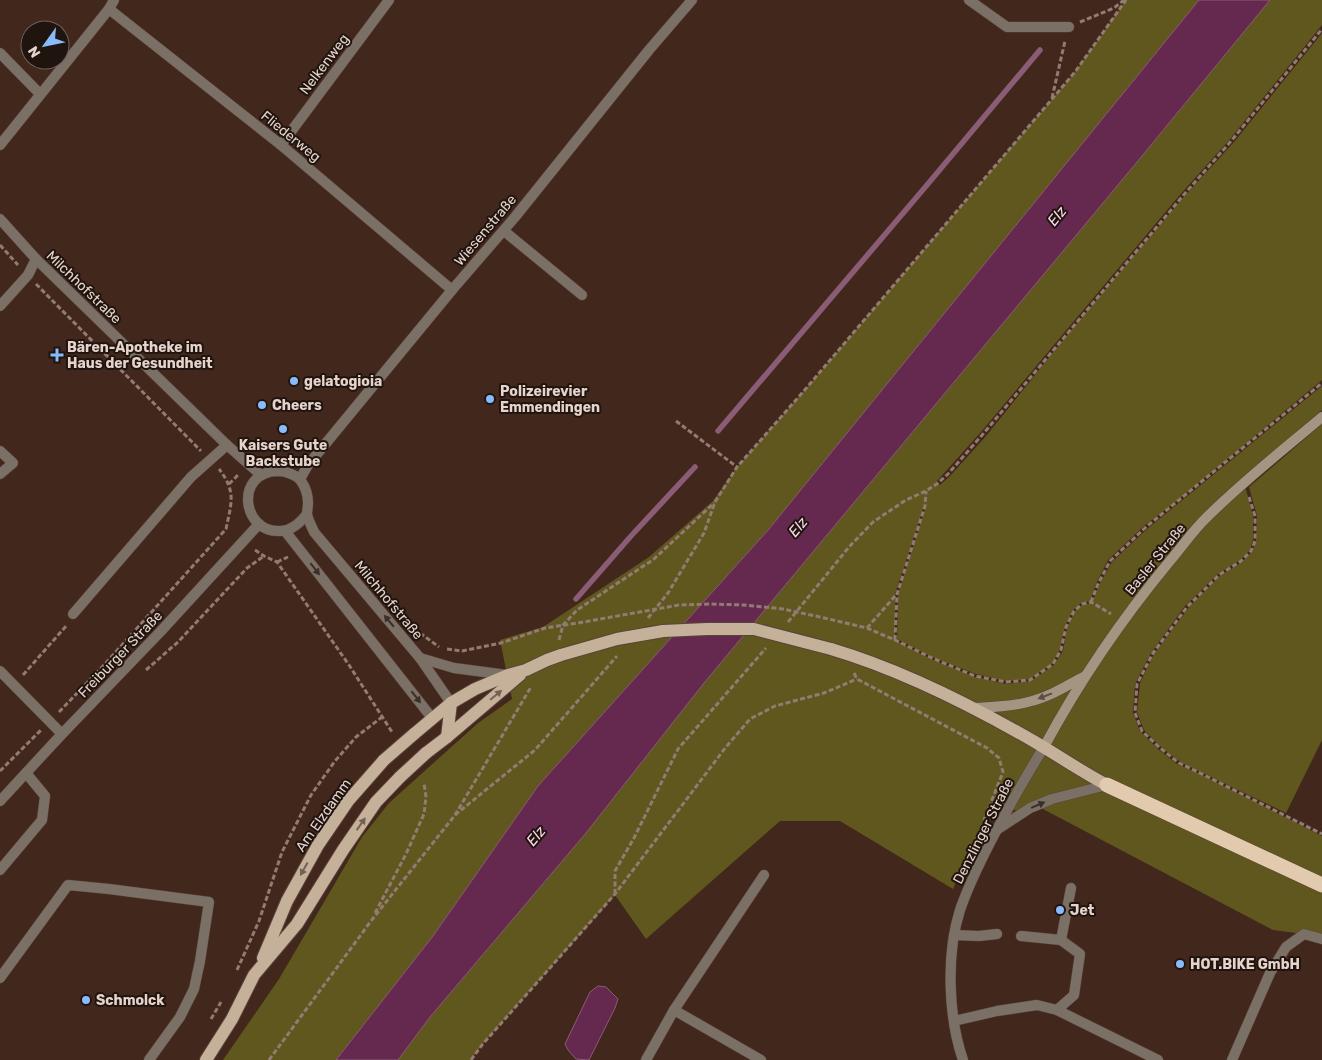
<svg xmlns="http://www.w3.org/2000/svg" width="1322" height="1060" font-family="Rubik,sans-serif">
<rect width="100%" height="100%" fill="#42271c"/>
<g fill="#60571e">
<path d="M1126,0h73l-430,529 -231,257 -105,150 -97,124h-113l56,-81 83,-142 27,-34 89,-80 34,-24 -12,-59 43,-13 106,-70 64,-56 24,-34 66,-75 272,-320z"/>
<path d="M1270,0h52v25l-91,113 -52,58 -198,236 -44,49 3,4 10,-9 36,-40 86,-107 110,-130 52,-57 88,-109v347l-144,120 -34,26 -36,34 -12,24 -6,17 -9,2 -8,7 -8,16 -5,23 -8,15 -22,15 -24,2 -30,-7 -44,-17 -35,-18 1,-45 28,-88h-2l-29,88v46l36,19 44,18 31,7 25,-3 23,-16 9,-14 4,-23 8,-17 7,-6 10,-2 7,-18 13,-23 35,-33 175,-143v24l-79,68 10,38v24l-3,10 -10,10 -22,14 -33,32 -34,47 -16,31 -2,29 7,18 18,18 19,15 23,10 122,62v103l-18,-5 -31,-4 -232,-122 -14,6 -37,-11 -11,30 -20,41 -6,15 -113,-68h-60l-134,118 -31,-44 -133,150 -11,15h-73l32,-43 156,-184 118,-150 438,-527z"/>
<path d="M1322,424v316l-36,73 -104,-50 -20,-15 -18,-18 -7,-18 3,-29 14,-29 36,-48 30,-30 22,-14 10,-10 4,-11 1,-25 -8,-29z"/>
</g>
<g fill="#652950" stroke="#8b5c75">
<path d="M1199,0h71l-128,156 -438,527 -118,150 -156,184 -32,43h-62l97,-124 105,-150 231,-257z"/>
<path d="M598,986l8,1 12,12 -3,9 -26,52 -13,-1 -8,-9 -3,-6 25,-52z"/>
</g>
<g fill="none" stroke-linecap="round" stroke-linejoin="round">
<g stroke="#8b5c75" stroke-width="5.5">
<path d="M718,431l209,-246 113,-135"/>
<path d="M576,599l55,-63 64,-69"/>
</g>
<g stroke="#5c4338" stroke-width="11">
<g id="lane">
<path d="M504,231l78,64"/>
<path d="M0,306l28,-31 8,-16"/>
<path d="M0,451l13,12 -13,11"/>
<path d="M73,614l118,-137 36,-32"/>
<path d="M0,671l62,63"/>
<path d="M0,870l42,-50 3,-24 -19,-23"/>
<path d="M954,935l25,1 18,-2"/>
<path d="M1021,936l40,4 10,-52"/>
<path d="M0,978l68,-93 41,4 100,13 -9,59 -6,28 -14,28 -31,43"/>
<path d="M1057,1010l17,-15 6,-41 -19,-14"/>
<path d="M646,1060l28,-50"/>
<path d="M761,1060l-87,-50 90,-135"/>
<path d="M1232,1060l38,-87 16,-26 18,-13 18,5"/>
</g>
</g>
<g stroke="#5c4338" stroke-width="11">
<g id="street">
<path d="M969,0l38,27h62"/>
<path d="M109,9l172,136 171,145"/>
<path d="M0,53l40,41"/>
<path d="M0,145l109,-136 5,-9"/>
<path d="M281,145l108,-145"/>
<path d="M0,219l36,40 191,186 34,30"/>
<path d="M300,479l8,-14 144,-175 63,-73 134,-167 43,-50"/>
<path d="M307,514c-4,5 -8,10 -14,13 -4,3 -9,4 -14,4 -37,1 -45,-59 -1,-60 7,0 19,4 23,10 5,7 7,14 7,22 0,4 -1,8 -1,11 1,6 5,13 7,18l106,126 31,45"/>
<path d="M285,531l147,187"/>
<path d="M420,658l34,10 53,7"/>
<path d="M0,801l62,-67 99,-103 98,-107"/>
<path d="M998,829l32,-21 22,-9 55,-14"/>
<path d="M954,1021l43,-10 40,-6 20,5 101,50"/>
<path d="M963,1060c-15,-44 -17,-106 -3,-150 9,-26 21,-50 33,-73 16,-31 33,-61 51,-90"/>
</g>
</g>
<g stroke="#5c4338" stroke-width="11">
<g id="secondary">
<path d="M974,708c18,-1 36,-1 54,-6 21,-5 39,-16 57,-26"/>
<path d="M1044,747c35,-65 77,-127 125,-185 12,-14 23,-30 36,-43 37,-37 78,-69 117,-102"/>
</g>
</g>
<g stroke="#5c4338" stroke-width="14">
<g id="primary">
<path d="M831,649c71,21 140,56 204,93 24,14 47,30 72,43"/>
<path d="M414,734l37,-31 24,-14 33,-14 18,-5 21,-10 14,-5"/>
<path d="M447,737l4,-34"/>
<path d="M426,753l21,-16 73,-62"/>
<path d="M263,958l24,-57 31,-56 30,-44 36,-41"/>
<path d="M206,1060l26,-41 22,-44 43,-51 46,-74 33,-48 24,-25"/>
</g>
</g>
<g stroke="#5c4338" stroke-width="16">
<path id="highway" d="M1107,785l215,100"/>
</g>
<g stroke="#927b72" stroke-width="3" stroke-dasharray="5 2.5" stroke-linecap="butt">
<path d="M1080,22l34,-14 10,-8"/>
<path d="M1052,98l13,-57"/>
<path d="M0,245l18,20"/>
<path d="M36,284l165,167"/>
<path d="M676,421l61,46"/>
<path d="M229,484l10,-10"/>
<path d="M1249,497l6,19v25l-4,10 -10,10 -22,14 -32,32 -34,46 -16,31 -2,29 7,18 18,17 19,15 23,11 120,60"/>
<path d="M255,550l9,6 13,6 72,103 43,67"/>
<path d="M277,562l11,-5"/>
<path d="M1091,602l7,-18 12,-23 36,-34 176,-144"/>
<path d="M648,618l20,-25 36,-60 11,-31 22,-35 66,-75 272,-320 51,-72"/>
<path d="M788,622l61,-75 24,-25 33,-22 20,-9 12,-8 10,-9 35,-40 198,-236 51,-58 90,-111"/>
<path d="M867,628l29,-33"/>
<path d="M420,633l19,14"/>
<path d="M559,640l4,-15 14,-15 77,-51 60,-56"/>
<path d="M895,640l2,-46 28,-88 1,-15"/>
<path d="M447,649l15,2 39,-8 44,-15 33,-5 101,-18 32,-1 34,1 38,4 37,8 47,11 28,12 37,18 43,18 31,6 24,-2 23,-16 8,-14 5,-23 8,-16 8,-7 9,-2 20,12"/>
<path d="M146,670l32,-28 69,-74 17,-12"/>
<path d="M854,673l3,6 130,69 12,10 4,14 -19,48"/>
<path d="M23,675l44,-50"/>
<path d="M59,712l45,-47 122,-136c5,-25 11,-37 -7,-60"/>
<path d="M0,771l41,-41"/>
<path d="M455,815l80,-65 82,-94"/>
<path d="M615,894v-23l19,-33 44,-89 88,-101"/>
<path d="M375,913l31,-59 18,-40 2,-17 -2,-14"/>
<path d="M237,970l22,-49 23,-69 29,-57 24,-34 21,-24 26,-20"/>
<path d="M211,1019l10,-17"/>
<path d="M269,1060l102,-139 84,-106 76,-128"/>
<path d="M471,1060l11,-15 133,-151 111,-147 24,-28 25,-13 49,-13 33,-14"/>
</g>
<use href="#lane" stroke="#7a7065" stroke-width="10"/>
<use href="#street" stroke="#7a7065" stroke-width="10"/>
<use href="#secondary" stroke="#a49583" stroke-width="10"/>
<use href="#primary" stroke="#c5b19a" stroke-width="12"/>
<use href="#highway" stroke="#e2caaf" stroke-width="15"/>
<g stroke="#5c4338" stroke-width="14" stroke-linecap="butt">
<g id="primary-bridge">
<path d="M561,655l56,-16 46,-8 44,-2h47l77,20"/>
<path d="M384,760l30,-26"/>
<path d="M400,777l26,-24"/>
</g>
</g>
<use href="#primary-bridge" stroke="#c5b19a" stroke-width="12"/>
</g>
<defs><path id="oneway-solid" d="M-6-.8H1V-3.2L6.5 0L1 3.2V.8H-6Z" transform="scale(1.25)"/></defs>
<g fill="#3b3029">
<use href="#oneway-solid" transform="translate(315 569) rotate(52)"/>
<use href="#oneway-solid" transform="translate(389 621) rotate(-130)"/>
<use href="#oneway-solid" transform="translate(416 697) rotate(52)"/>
<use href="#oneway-solid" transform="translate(1038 805) rotate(-23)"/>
</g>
<g fill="#726254">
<use href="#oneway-solid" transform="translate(496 695) rotate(-40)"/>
<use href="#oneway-solid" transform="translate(361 824) rotate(-55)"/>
<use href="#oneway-solid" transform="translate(304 869) rotate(119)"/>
</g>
<use fill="#5b4e43" href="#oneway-solid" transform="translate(1045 696) rotate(159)"/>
<g fill="#89bafc" stroke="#20140f" stroke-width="2">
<path d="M54.5 347.5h5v5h5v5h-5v5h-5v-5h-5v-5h5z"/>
<circle cx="294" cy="381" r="5"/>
<circle cx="490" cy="399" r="5"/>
<circle cx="262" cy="405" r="5"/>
<circle cx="283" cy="429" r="5"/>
<circle cx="1060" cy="910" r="5"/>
<circle cx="1180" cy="964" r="5"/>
<circle cx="86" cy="1000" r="5"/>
</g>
<g text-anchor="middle" stroke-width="4" stroke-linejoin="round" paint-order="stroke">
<g font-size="14" fill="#e5d3cc" stroke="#20140f">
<text transform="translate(324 64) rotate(-53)" y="5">Nelkenweg</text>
<text transform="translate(291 136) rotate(39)" y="5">Fliederweg</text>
<text transform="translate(485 230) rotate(-50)" y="5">Wiesenstraße</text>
<text transform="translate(84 287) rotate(44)" y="5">Milchhofstraße</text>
<text transform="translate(1155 559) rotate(-51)" y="5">Basler Straße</text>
<text transform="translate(389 600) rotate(50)" y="5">Milchhofstraße</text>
<text transform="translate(120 654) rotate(-46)" y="5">Freiburger Straße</text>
<text transform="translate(323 815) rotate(-55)" y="5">Am Elzdamm</text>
<text transform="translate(983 831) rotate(-63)" y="5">Denzlinger Straße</text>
</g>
<g font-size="14" font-weight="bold" fill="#e5d3cc" stroke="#20140f" text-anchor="start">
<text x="67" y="352">Bären-Apotheke im<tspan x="67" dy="16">Haus der Gesundheit</tspan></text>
<text x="304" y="386">gelatogioia</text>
<text x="500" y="396">Polizeirevier<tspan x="500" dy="16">Emmendingen</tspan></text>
<text x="272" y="410">Cheers</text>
<text x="283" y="450" text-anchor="middle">Kaisers Gute<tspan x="283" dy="16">Backstube</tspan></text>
<text x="1070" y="915">Jet</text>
<text x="1190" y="969">HOT.BIKE GmbH</text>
<text x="96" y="1005">Schmolck</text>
</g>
<g font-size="15" font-style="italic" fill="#fcd5eb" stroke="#20140f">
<text transform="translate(1057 216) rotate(-51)" y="5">Elz</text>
<text transform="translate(798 527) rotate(-50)" y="5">Elz</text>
<text transform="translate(536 836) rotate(-50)" y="5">Elz</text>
</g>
</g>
<g transform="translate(45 45) rotate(237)"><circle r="24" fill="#20140f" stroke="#6f605b"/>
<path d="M0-4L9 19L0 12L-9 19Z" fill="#89bafc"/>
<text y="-8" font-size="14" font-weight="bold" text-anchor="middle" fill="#e5d3cc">N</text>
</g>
</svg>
